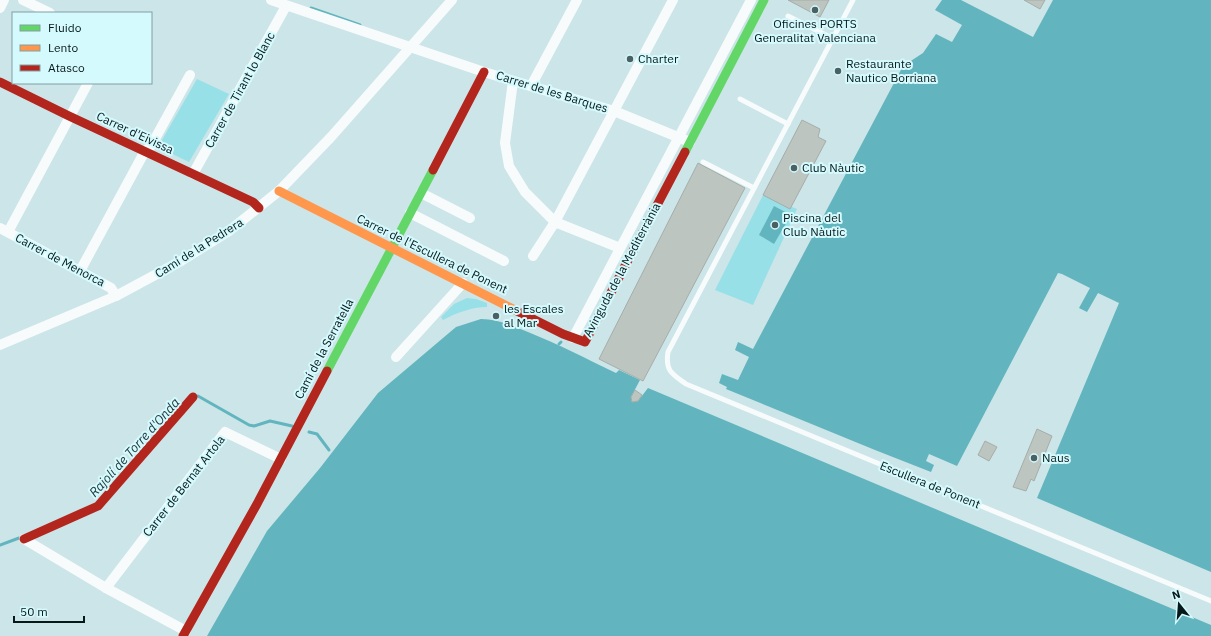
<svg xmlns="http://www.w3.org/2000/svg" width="1211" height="636" font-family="'IBM Plex Sans',sans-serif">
<rect width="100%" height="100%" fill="#cce5e8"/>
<g fill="#98e0e7">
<path d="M197,79l32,15 -40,68 -31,-15z"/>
<path d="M763,195l34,14 -44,96 -38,-15z"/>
<path d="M467,298l9,1 11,4v4c-15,0 -31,6 -44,13l-2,-3 13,-13z"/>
</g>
<g fill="#62b5be">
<path d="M942,0h19l72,37 20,-37h158v572l-174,-74 82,-195 -21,-10 -11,19 -8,-4 11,-20 -28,-14 -4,-1 -101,193 -28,-12 -3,7 8,4 -3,7 -56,-22 -149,-61 1,-2 -8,-4 3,-9 16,6 11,-23 -14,-7 3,-8 15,7 150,-283 20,-13 13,-19 16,8 10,-17 -27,-15z"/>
<path d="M774,206l17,9 -17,29 -15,-9z"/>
<path d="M481,319c17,0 32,7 47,13 30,12 59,27 88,41l3,-3 21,10 -9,17 1,5 6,-1 10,-13 563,237v11h-1004l60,-105 53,-63 58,-75 78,-66z"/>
</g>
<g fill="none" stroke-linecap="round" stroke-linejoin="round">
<g stroke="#62b5be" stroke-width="3">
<path d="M311,8l49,17"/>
<path d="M559,344l2,-2"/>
<path d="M198,396l51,29 5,1 16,-5 22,5"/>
<path d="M309,432l8,2 12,16"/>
<path d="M0,545l19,-7"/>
</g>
</g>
<g fill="#bdc5c0" stroke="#a6ada9">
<path d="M788,0h41l-9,17z"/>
<path d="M1024,0h21l-5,9z"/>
<path d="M802,120l18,9 -2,8 8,4 -36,68 -27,-14z"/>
<path d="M698,163l47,25 -102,193 -44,-22z"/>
<path d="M635,390l7,5 -4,6 -6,1 -1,-5z"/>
<path d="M1037,429l15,7 -18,45 -3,-2 -5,12 -13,-4z"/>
<path d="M985,441l12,6 -8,14 -11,-6z"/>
</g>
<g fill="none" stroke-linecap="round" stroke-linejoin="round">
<g stroke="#f7fbfc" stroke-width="5">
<path d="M853,0l-185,352c-3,19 4,22 18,32l525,217"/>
<path d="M788,16l44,22"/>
<path d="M740,99l48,25"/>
<path d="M703,162l51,26"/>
</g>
<g stroke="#f7fbfc" stroke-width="10">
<path d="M23,0l27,13"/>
<path d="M271,0l213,72 130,39 76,31"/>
<path d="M0,8l4,-8"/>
<path d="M513,81l-8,62 4,23 16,26 30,30 65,26"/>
<path d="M531,86l46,-86"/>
<path d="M193,174l93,-168"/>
<path d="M421,193l49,25"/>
<path d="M410,213l94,48"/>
<path d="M0,228l111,60 5,8"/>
<path d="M8,232l80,-149"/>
<path d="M533,256l22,-34 118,-222"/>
<path d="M80,271l65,-120 6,-5 39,-71"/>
<path d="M573,338l178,-338"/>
<path d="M0,345l116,-49 65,-35 48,-30 50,-40 52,-54 121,-137"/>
<path d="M396,357l67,-74"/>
<path d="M24,539l82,49 80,43"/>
<path d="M106,588l119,-156 56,27"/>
</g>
<g stroke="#63d668" stroke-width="9">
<path d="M685,152l79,-152"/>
<path d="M327,371l106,-201"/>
</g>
<path stroke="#ff974d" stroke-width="9" d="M279,191l238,120"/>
<g stroke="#b3261e" stroke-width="9">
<path d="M0,82l69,34 184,86 6,6"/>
<path d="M433,170l51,-98"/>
<path d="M517,311l46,23 22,8 100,-190"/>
<path d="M24,539l74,-33 95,-109"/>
<path d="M183,636l74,-132 70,-133"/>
</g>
</g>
<g fill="#4b6062" stroke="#d5fafe" stroke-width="1.5">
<circle cx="815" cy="10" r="4"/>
<circle cx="630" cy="59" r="4"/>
<circle cx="838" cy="71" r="4"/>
<circle cx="794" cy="168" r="4"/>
<circle cx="775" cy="225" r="4"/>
<circle cx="496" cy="316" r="4"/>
<circle cx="1034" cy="458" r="4"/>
</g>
<g text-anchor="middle" stroke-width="4" stroke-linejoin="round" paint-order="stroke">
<g font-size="12" fill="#06181a" stroke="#d5fafe" text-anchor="start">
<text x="815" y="28" text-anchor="middle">Oficines PORTS<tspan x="815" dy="14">Generalitat Valenciana</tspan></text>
<text x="638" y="63">Charter</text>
<text x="846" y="68">Restaurante<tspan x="846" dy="14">Nautico Borriana</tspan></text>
<text x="802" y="172">Club Nàutic</text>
<text x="783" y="222">Piscina del<tspan x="783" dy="14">Club Nàutic</tspan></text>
<text x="504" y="313">les Escales<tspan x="504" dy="14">al Mar</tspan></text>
<text x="1042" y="462">Naus</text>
</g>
<g font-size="12" fill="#06181a" stroke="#d5fafe">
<text transform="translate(240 90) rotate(-61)" y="4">Carrer de Tirant lo Blanc</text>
<text transform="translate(552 92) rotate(17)" y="4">Carrer de les Barques</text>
<text transform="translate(135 133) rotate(25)" y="4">Carrer d'Eivissa</text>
<text transform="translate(199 248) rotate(-32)" y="4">Camí de la Pedrera</text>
<text transform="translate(432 254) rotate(26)" y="4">Carrer de l'Escullera de Ponent</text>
<text transform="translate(60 260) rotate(28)" y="4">Carrer de Menorca</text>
<text transform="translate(622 270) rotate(-62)" y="4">Avinguda de la Mediterrània</text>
<text transform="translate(324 349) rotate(-62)" y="4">Camí de la Serratella</text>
<text transform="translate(930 485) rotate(22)" y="4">Escullera de Ponent</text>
<text transform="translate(184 486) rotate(-52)" y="4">Carrer de Bernat Artola</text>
</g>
<g font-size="13" font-style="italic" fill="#233b3e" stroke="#d5fafe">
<text transform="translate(134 447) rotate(-48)" y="5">Rajolí de Torre d'Onda</text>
</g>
</g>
<rect x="12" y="12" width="140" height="72" fill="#d5fafe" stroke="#82a0a3"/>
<rect x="20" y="25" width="20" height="6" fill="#63d668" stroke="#82a0a3"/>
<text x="48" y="32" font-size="12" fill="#06181a">Fluido</text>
<rect x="20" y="45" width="20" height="6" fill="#ff974d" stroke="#82a0a3"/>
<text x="48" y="52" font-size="12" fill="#06181a">Lento</text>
<rect x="20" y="65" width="20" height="6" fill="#b3261e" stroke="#82a0a3"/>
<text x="48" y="72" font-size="12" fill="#06181a">Atasco</text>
<g transform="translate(1179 604) rotate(343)" stroke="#d5fafe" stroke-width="3" paint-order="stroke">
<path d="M0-3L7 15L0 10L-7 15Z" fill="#06181a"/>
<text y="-6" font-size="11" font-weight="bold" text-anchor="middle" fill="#06181a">N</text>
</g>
<path d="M14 616v6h70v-6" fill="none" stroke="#06181a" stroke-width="2"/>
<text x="20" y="616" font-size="12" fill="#06181a" stroke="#d5fafe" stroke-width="3" paint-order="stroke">50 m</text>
</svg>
